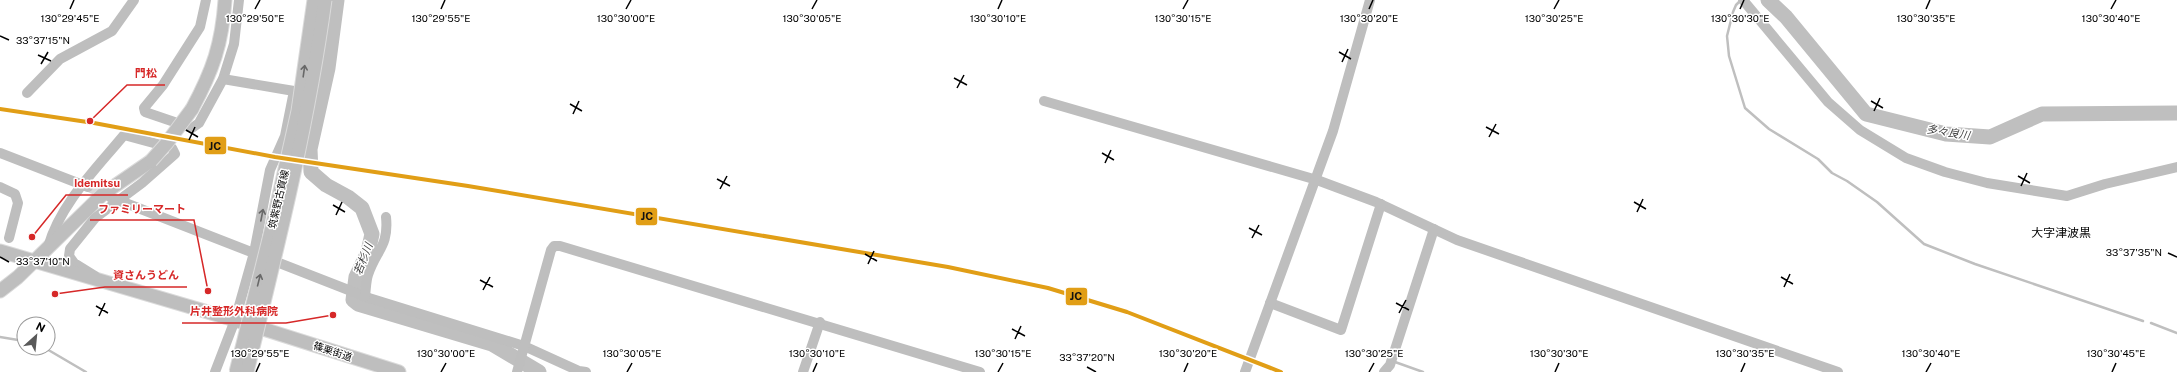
<svg xmlns="http://www.w3.org/2000/svg" width="2177" height="372" font-family="'Public Sans','Noto Sans JP',sans-serif">
<rect width="100%" height="100%" fill="#fff"/>
<g fill="none" stroke-linecap="round" stroke-linejoin="round">
<g stroke="#bfbfbf" stroke-width="2.5">
<path d="M1740,1l-4,4 -3,7 -6,24 2,20 16,52 24,21 49,30 14,14 15,8 30,21 47,42 51,20 168,57"/>
<path d="M2151,323l26,10"/>
<path d="M0,337l24,4"/>
<path d="M45,348l41,24"/>
<path d="M1395,362l28,10"/>
</g>
<g stroke="#bfbfbf" stroke-width="15">
<path d="M337,0l-9,68 -18,81 1,23 15,13 22,12 14,11 10,26 -4,18 -12,25 -3,23 5,4 134,40 47,28"/>
<path d="M1768,0l18,17 80,97 80,20 44,3 52,-23 135,-1"/>
</g>
<path stroke="#d9d9d9" stroke-width="10" stroke-dasharray="10 5" stroke-linecap="butt" d="M89,187l21,10"/>
<g stroke="#dbdbdb" stroke-width="15">
<g id="major">
<path d="M192,109c21,-39 30,-65 33,-109"/>
<path d="M0,251l235,69 164,52"/>
<path d="M0,291l18,-14 85,-83 48,-33"/>
</g>
</g>
<g stroke="#bebebe" stroke-width="10">
<path d="M206,0l-6,27 -37,58 -19,23 1,4 47,16 7,-5 24,-44 11,-35 5,-44"/>
<path d="M1743,0l85,102 32,28 46,28 39,14 42,11 80,13 38,-12 72,-17"/>
<path d="M27,93l33,-34 52,-28 22,-31"/>
<path d="M1044,101l273,79 59,22 81,38 381,132"/>
<path d="M0,153l88,34"/>
<path d="M0,187l15,7 3,9 -9,35"/>
<path d="M110,197l259,101 155,48 55,25 7,1"/>
<path d="M48,247c12,-43 48,-78 76,-112l48,13 3,6 -33,29 -47,35 -25,31 -1,7 5,7 21,13"/>
<path d="M365,296c1,-7 1,-15 3,-21 8,-25 21,-28 18,-58"/>
<path d="M1270,303l71,27 40,-126"/>
<path d="M215,372l20,-52 19,-67 16,-83 15,-34 9,-45 -71,-12"/>
<path d="M517,372l34,-122 3,-4h6l420,126"/>
<path d="M803,372l17,-50"/>
<path d="M1245,372l88,-241 37,-131"/>
<path d="M1384,372l6,-7 44,-136"/>
</g>
<use href="#major" stroke="#bebebe" stroke-width="13"/>
<g stroke="#dbdbdb" stroke-width="15" stroke-linecap="butt">
<g id="major-bridge">
<path d="M151,161l15,-17 26,-35"/>
<path d="M236,372l36,-145 26,-116 16,-111"/>
<path d="M247,372c30,-123 61,-246 78,-372"/>
</g>
</g>
<use href="#major-bridge" stroke="#bebebe" stroke-width="13"/>
<g stroke="#fff" stroke-width="7">
<path id="rail-1" d="M0,109l94,14 181,34 193,29 480,81 100,21 79,24 154,60"/>
</g>
<use href="#rail-1" stroke="#e19e16" stroke-width="4"/>
</g>
<defs><path id="oneway-shaft" d="M-6 0H5M1.5-3L5.5 0L1.5 3" fill="none" stroke-width="1.6" stroke-linecap="round" stroke-linejoin="round"/></defs>
<g stroke="#686868">
<use href="#oneway-shaft" transform="translate(304 71) rotate(-82)"/>
<use href="#oneway-shaft" transform="translate(262 215) rotate(-79)"/>
<use href="#oneway-shaft" transform="translate(259 280) rotate(-76)"/>
</g>
<path fill="none" stroke="#000" stroke-width="1.5" d="M70,9l4,-9M255,9l5,-9M441,9l4,-9M626,9l5,-9M812,9l5,-9M998,9l4,-9M1183,9l5,-9M1369,9l4,-9M1554,9l5,-9M1740,9l4,-9M1926,9l4,-9M2111,9l5,-9M0,36l9,4M1339,52l12,7M38,55l13,6M1342,62l6,-13M41,64l7,-12M954,78l13,7M957,88l7,-13M1871,101l12,7M570,104l12,7M1874,111l6,-13M573,114l6,-13M1486,127l13,7M186,130l12,7M1489,137l7,-13M189,140l6,-13M1102,153l12,7M1105,163l6,-13M2018,176l12,7M717,179l13,7M2021,186l6,-13M720,189l7,-13M1634,202l12,7M333,205l12,7M1637,212l6,-13M336,215l6,-13M1249,228l13,7M1252,238l7,-13M2168,253l9,4M865,254l12,7M0,257l9,5M868,264l6,-13M1781,277l12,7M480,280l13,7M1784,287l6,-13M483,290l7,-13M1396,303l13,7M96,306l12,7M1399,313l7,-13M99,316l6,-13M1012,329l13,7M1015,339l6,-13M1087,367l9,5M256,372l4,-9M441,372l5,-9M627,372l5,-9M813,372l4,-9M998,372l5,-9M1184,372l4,-9M1369,372l5,-9M1555,372l4,-9M1741,372l4,-9M1926,372l5,-9M2112,372l4,-9"/>
<g text-anchor="middle" stroke-width="3" stroke-linejoin="round" paint-order="stroke">
<g font-size="10" fill="#000" stroke="#fff">
<text transform="translate(278 199) rotate(-77)" y="4">筑紫野古賀線</text>
<text transform="translate(333 351) rotate(18)" y="4">篠栗街道</text>
</g>
<g font-size="11" font-style="italic" fill="#444" stroke="#fff">
<text transform="translate(1948 132) rotate(9)" y="4">多々良川</text>
<text transform="translate(363 259) rotate(-69)" y="4">若杉川</text>
</g>
<g font-size="12" fill="#000" stroke="#fff">
<text x="2061" y="237">大字津波黒</text>
</g>
</g>
<g font-size="10" text-anchor="middle" fill="#000" stroke="#fff" stroke-width="3" stroke-linejoin="round" paint-order="stroke">
<text x="70" y="22">130°29'45"E</text>
<text x="255" y="22">130°29'50"E</text>
<text x="441" y="22">130°29'55"E</text>
<text x="626" y="22">130°30'00"E</text>
<text x="812" y="22">130°30'05"E</text>
<text x="998" y="22">130°30'10"E</text>
<text x="1183" y="22">130°30'15"E</text>
<text x="1369" y="22">130°30'20"E</text>
<text x="1554" y="22">130°30'25"E</text>
<text x="1740" y="22">130°30'30"E</text>
<text x="1926" y="22">130°30'35"E</text>
<text x="2111" y="22">130°30'40"E</text>
<text x="43" y="44">33°37'15"N</text>
<text x="2134" y="256">33°37'35"N</text>
<text x="43" y="265">33°37'10"N</text>
<text x="260" y="357">130°29'55"E</text>
<text x="446" y="357">130°30'00"E</text>
<text x="632" y="357">130°30'05"E</text>
<text x="817" y="357">130°30'10"E</text>
<text x="1003" y="357">130°30'15"E</text>
<text x="1188" y="357">130°30'20"E</text>
<text x="1374" y="357">130°30'25"E</text>
<text x="1559" y="357">130°30'30"E</text>
<text x="1745" y="357">130°30'35"E</text>
<text x="1931" y="357">130°30'40"E</text>
<text x="2116" y="357">130°30'45"E</text>
<text x="1087" y="361">33°37'20"N</text>
</g>
<path fill="none" stroke="#d62828" stroke-width="1.5" d="M90 121L127 85H165M32 237L66 195H128M208 291L194 220H90M55 294L105 287H187M333 315L286 323H182"/>
<g fill="#d62828" stroke="#fff" stroke-width="1.5">
<circle cx="90" cy="121" r="4"/>
<circle cx="32" cy="237" r="4"/>
<circle cx="208" cy="291" r="4"/>
<circle cx="55" cy="294" r="4"/>
<circle cx="333" cy="315" r="4"/>
</g>
<g font-size="11" text-anchor="middle" font-weight="bold" fill="#d62828" stroke="#fff" stroke-width="3" stroke-linejoin="round" paint-order="stroke">
<text x="146" y="77">門松</text>
<text x="97" y="187">Idemitsu</text>
<text x="142" y="213">ファミリーマート</text>
<text x="146" y="279">資さんうどん</text>
<text x="234" y="315">片井整形外科病院</text>
</g>
<g stroke="#fff" stroke-width="1.5">
<rect x="204" y="136" width="23" height="19" rx="4" fill="#e19e16"/>
<rect x="635" y="207" width="23" height="19" rx="4" fill="#e19e16"/>
<rect x="1065" y="287" width="23" height="19" rx="4" fill="#e19e16"/>
</g>
<g font-size="11" text-anchor="middle" font-weight="bold" fill="#111">
<text x="215" y="150">JC</text>
<text x="647" y="220">JC</text>
<text x="1076" y="300">JC</text>
</g>
<g transform="translate(36 336) rotate(27)"><circle r="19" fill="#ffffff" stroke="#999999"/>
<path d="M0-3L7 15L0 10L-7 15Z" fill="#595959"/>
<text y="-6" font-size="11" font-weight="bold" text-anchor="middle" fill="#000000">N</text>
</g>
</svg>
